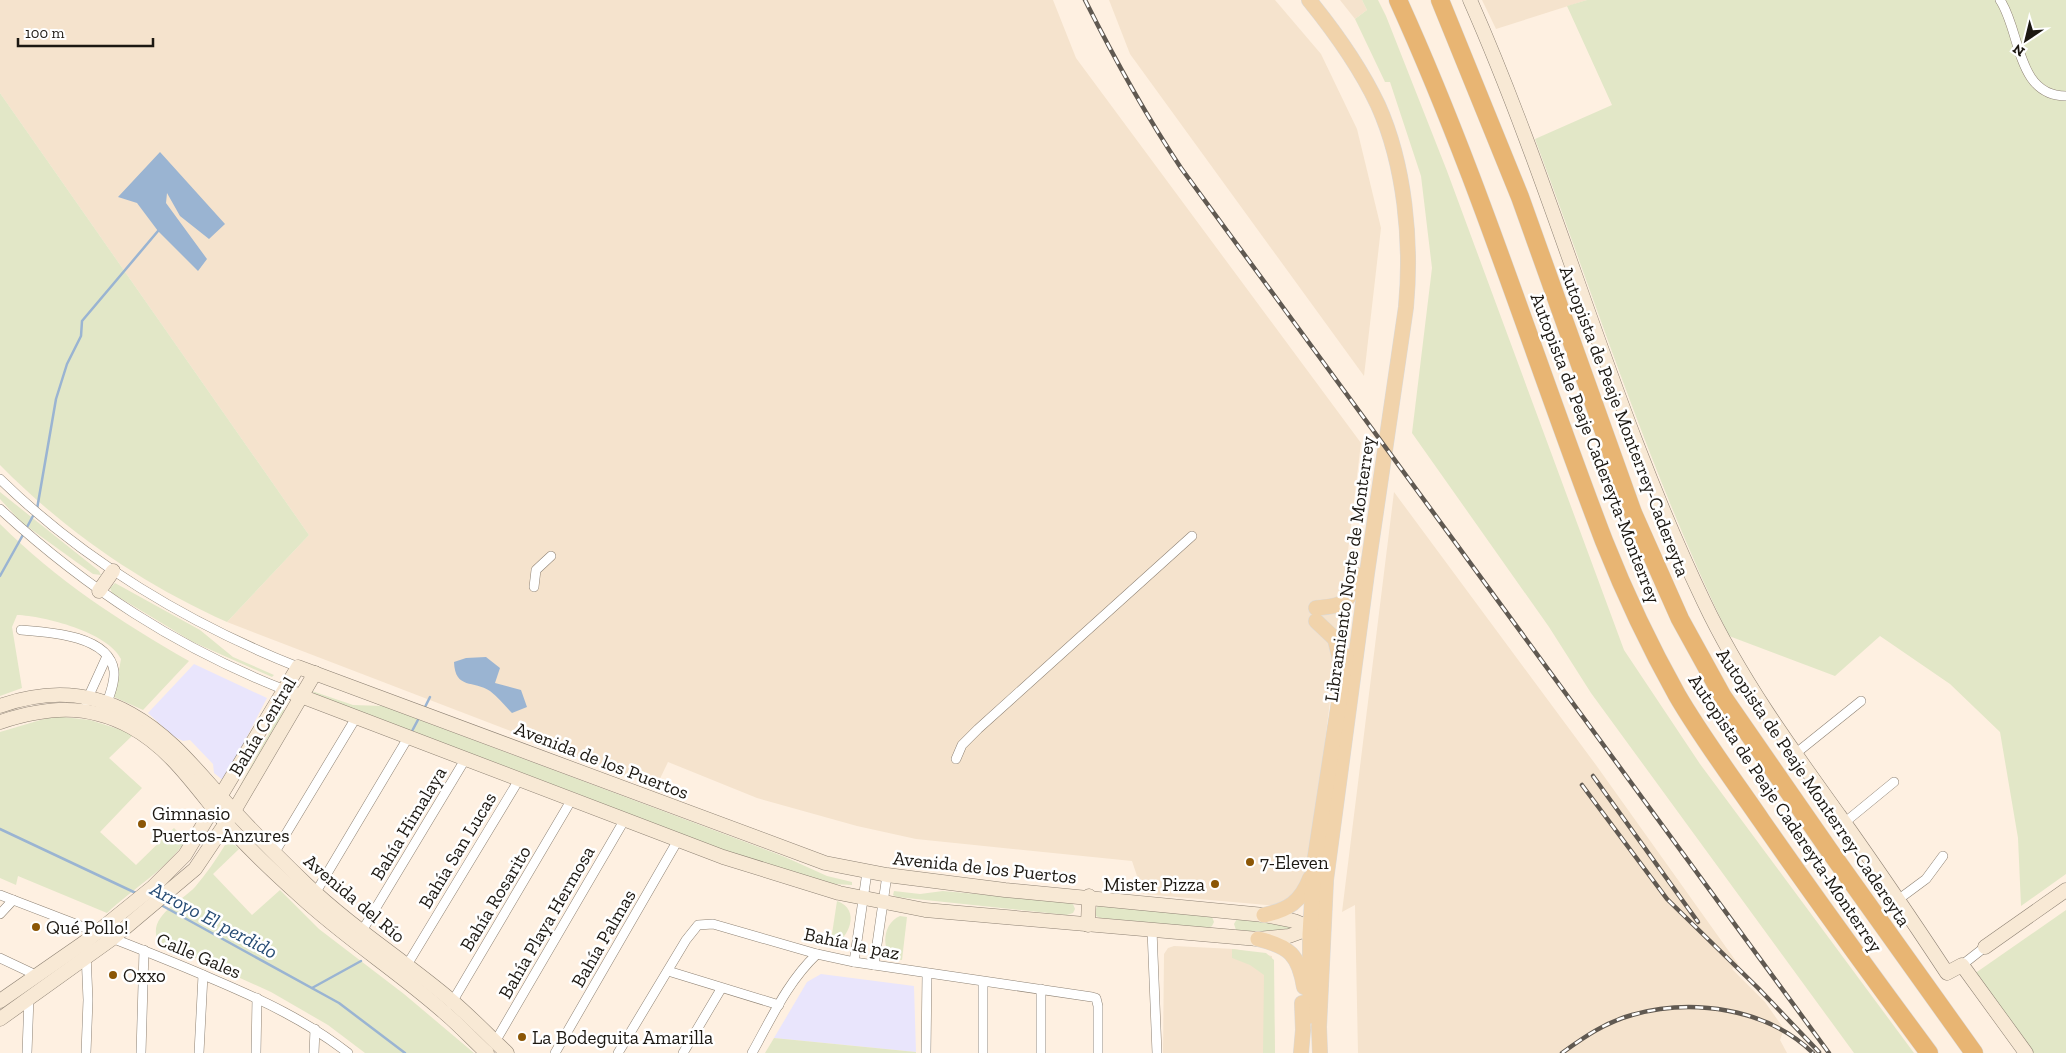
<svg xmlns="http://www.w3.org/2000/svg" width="2066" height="1053" font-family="'Zilla Slab',serif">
<rect width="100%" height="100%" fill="#fef0e1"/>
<g fill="#f5e3cd">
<path d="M0,0h1053l23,58 285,385 -44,366 -12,68 -4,11 -23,18 -135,-12 -11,-33 -216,-22 -59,-13 -100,-28 -89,-36 -12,25 -429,-165 82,-87 -309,-442z"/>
<path d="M1109,0h166l46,54 36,75 24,99 -17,148 -234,-322z"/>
<path d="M1340,0h22l5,10 -12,9z"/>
<path d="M1482,0h105l-91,29z"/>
<path d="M1394,492l202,273 142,199 -6,5 33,33 19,27 -4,11 7,13h-429l-3,-148 -13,7z"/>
<path d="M1174,946l60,3 38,7 3,97h-112l1,-99 4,-6z"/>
</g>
<g fill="#e9e5fc">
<path d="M194,664l73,34 -43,83 -10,-8 -1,-9 -23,-24 -7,1 -10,-5 -25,-23z"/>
<path d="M821,974l93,12 2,66 -142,-14 33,-56z"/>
</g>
<g fill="#e2e7c7">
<path d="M1362,0h16l8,16 61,155 177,479 76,114 214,289h-60l-263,-360 -42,-66 -137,-194 20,-165 -11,-92 -31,-94h-5l-30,-63 12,-9z"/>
<path d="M1587,0h479v874l-45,32 -3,-68 -18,-106 -50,-48 -70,-48 -45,40 -106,-40c-78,-160 -132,-331 -194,-497l77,-34 -45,-99z"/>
<path d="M0,93l309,442 -82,87c-85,-38 -162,-91 -227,-157z"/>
<path d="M0,492l99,79 2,4 -8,-1 -72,-52 -21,-23z"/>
<path d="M0,524c56,56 121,98 189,137l-46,49 -29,-13 7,-38c-13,-27 -77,-43 -104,-44l-5,12 10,61 -22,8z"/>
<path d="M115,583l85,47 33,27 41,18 -2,2 -79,-35 -81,-49 -2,-5z"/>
<path d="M312,691l41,14 30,1 402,151 42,19 25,6v3l-18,-1 -128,-38 -128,-52 -262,-99z"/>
<path d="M283,708l1,3 -46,78z"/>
<path d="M54,716l36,4 44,14 -25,24 33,30 -42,44 36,33 38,-37 12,12c-20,30 -54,49 -79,73l-89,-37 -2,9 -16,-7v-146z"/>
<path d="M233,843l6,6 -26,25 39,41 28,-25 39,39 85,65 70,59h-109l-37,-28 -57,-33 -113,-51c-11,-25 23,-39 37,-54 11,-13 21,-27 30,-42z"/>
<path d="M894,891l26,3 23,-3 123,11 7,2 2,5 -2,4 -6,2 -170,-18 -4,-2z"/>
<path d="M837,901c24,8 13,38 -7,46z"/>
<path d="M1098,905l114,12 2,5 -2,4 -4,2 -108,-10 -4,-2 -1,-5z"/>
<path d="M2066,910v143h-34l-58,-79z"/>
<path d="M900,916l7,1 -5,43c-22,-1 -22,-36 -2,-44z"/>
<path d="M1238,917l53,9v2l-4,6 -51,-4 -2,-6z"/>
<path d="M1232,949l34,4 8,7 1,93h-12l1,-78 -14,-10 -18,-7z"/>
<path d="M774,1038l142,14v1h-151z"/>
</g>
<g fill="#9ab4d2">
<path d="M160,152l65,72 -16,15 -29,-23 -13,-23 -1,10 41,56 -9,12 -40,-40 -21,-28 -19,-6z"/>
<path d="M486,657l14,11 -5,15 26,7 6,17 -15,6c-7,-7 -14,-16 -22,-22 -16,-11 -35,-1 -36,-29l12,-4z"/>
</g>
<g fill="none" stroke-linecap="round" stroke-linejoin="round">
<g stroke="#9ab4d2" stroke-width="2.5">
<path d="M37,509l19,-110 11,-35 14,-28 1,-15 76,-90"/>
<path d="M26,529l8,-15"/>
<path d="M0,576l24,-43"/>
<path d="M424,709l6,-12"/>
<path d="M411,733l9,-17"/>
<path d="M0,829l138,65"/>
<path d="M161,905l178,98 66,50"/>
<path d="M312,988l49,-27"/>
</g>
<g stroke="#8e8274" stroke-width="10">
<g id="street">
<path d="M2000,0c21,31 16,96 66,96"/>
<path d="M0,479c84,82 189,145 298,188"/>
<path d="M0,509c87,80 176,138 285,181"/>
<path d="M534,587l2,-17 15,-14"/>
<path d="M21,630c27,2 88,5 93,41 1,12 -5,26 -9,37"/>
<path d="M86,702l21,-46"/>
<path d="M1795,754l66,-53"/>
<path d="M956,759l6,-14 16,-16 214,-193"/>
<path d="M1844,823l50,-41"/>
<path d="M275,852l82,-136"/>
<path d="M316,892l93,-156"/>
<path d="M0,895c72,28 144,54 215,85 47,20 92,41 133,73"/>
<path d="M1899,899l27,-20 17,-23"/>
<path d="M0,914l13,-14"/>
<path d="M1152,930l5,123"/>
<path d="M362,931l104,-173"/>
<path d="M0,958l36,17"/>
<path d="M854,962l13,-90"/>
<path d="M407,965l113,-187"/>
<path d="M874,965l13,-90"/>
<path d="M1962,965l23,-18"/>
<path d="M668,971l111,34"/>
<path d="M983,982v71"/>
<path d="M451,1004l121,-205"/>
<path d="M495,1042l130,-223"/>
<path d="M27,1053l2,-56"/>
<path d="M86,1053l2,-53 -2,-47"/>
<path d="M141,1053l3,-103"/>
<path d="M199,1053l4,-78"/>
<path d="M256,1053l1,-55"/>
<path d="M314,1053l1,-24"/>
<path d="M555,1053l123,-213"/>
<path d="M618,1053l68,-113 12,-15 15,-1 104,30 37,8 238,35 4,1 2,8v47"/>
<path d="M683,1053l38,-64"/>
<path d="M752,1053c19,-34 36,-72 65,-99"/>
<path d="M926,1053l1,-79"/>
<path d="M1041,1053v-64"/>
</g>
</g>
<g stroke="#8e8274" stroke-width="15">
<g id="secondary">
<path d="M1470,0c87,197 141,408 234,602 36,76 86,145 135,213 37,52 73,105 108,158l15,-8 64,88"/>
<path d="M99,591l14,-20"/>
<path d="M285,690l438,167 116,36 86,17 333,29 31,-3 22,-8"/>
<path d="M0,706c45,-16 88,-16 131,8 38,21 63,53 91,84 27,30 56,59 85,87 45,43 98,76 145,116 19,16 37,35 55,52"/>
<path d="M0,722c47,-15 86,-19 131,5 35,19 59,52 83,82 25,31 56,60 85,86 46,43 100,77 147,119 14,12 27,26 41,39"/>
<path d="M1088,925l1,-29"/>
<path d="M1985,947l81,-57"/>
<path d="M0,1001l85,-59 68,-55 32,-32 113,-188 527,196 62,12 118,15 259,25 30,6 17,7"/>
<path d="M0,1019l113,-81 82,-69 39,-58 81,-138"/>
</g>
</g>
<g stroke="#dbdad9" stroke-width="16">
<g id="primary">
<path d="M1309,0c26,32 51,67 69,105 27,60 34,137 28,202l-39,266 -41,307 -7,147 1,26"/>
<path d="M1316,608c30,-2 33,-6 42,-33"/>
<path d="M1316,621l19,18 7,29"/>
<path d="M1264,915c24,-5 37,-13 46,-37"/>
<path d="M1258,939c31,7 41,16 46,48"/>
<path d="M1310,1016v-81l4,-71 32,-208"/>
<path d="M1301,1053l2,-23 -1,-27"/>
</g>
</g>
<g stroke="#dbdad9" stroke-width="19">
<g id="highway">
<path d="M1398,0c80,176 137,361 206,541 21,53 45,104 73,154 25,43 56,84 84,125 55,79 111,156 168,233"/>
<path d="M1440,0l80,197 113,316 47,106 43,78 106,153 145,203"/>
</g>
</g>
<use href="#street" stroke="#fff" stroke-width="9"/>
<use href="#secondary" stroke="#f8e9d5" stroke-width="14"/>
<use href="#primary" stroke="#f1d3ab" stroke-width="15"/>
<use href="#highway" stroke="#e8b573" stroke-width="18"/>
<g stroke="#605951" stroke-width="4.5">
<g id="rail">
<path d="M1085,0c29,58 60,114 96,168l648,885"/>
<path d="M1593,776l105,146"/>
<path d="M1582,785l85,114 91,89 61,64"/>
<path d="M1562,1053c22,-16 44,-31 70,-38 60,-17 135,-7 181,38"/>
</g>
</g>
<use href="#rail" stroke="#fff" stroke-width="2.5" stroke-dasharray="8" stroke-linecap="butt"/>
</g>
<g fill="#8b5605" stroke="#fff" stroke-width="2">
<circle cx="142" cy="824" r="5"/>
<circle cx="1250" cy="862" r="5"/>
<circle cx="1215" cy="884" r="5"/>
<circle cx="36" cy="927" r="5"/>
<circle cx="113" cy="975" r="5"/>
<circle cx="522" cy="1037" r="5"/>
</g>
<g text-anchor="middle" stroke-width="5" stroke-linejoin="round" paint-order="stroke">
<g font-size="19" fill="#1c1812" stroke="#fff">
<text transform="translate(1625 421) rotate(69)" y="7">Autopista de Peaje Monterrey-Cadereyta</text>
<text transform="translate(1596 448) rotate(69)" y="7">Autopista de Peaje Cadereyta-Monterrey</text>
<text transform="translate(1349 569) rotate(-82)" y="7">Libramiento Norte de Monterrey</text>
<text transform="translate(262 726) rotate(-59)" y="7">Bahía Central</text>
<text transform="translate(602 760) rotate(21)" y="7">Avenida de los Puertos</text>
<text transform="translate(1814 787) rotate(56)" y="7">Autopista de Peaje Monterrey-Cadereyta</text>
<text transform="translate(1786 813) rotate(56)" y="7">Autopista de Peaje Cadereyta-Monterrey</text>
<text transform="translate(408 823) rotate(-59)" y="7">Bahía Himalaya</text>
<text transform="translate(457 850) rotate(-59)" y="7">Bahía San Lucas</text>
<text transform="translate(985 867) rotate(6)" y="7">Avenida de los Puertos</text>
<text transform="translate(355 898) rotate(40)" y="7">Avenida del Río</text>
<text transform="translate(495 898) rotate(-59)" y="7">Bahía Rosarito</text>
<text transform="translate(546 922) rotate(-60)" y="7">Bahía Playa Hermosa</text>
<text transform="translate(603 938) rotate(-60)" y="7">Bahía Palmas</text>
<text transform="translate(852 943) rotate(12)" y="7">Bahía la paz</text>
<text transform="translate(199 955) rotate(23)" y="7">Calle Gales</text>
</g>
<g font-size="19" fill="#1c1812" stroke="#fff" text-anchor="start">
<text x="152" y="820">Gimnasio<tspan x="152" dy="22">Puertos-Anzures</tspan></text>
<text x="1260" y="869">7-Eleven</text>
<text x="1205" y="891" text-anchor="end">Mister Pizza</text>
<text x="46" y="934">Qué Pollo!</text>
<text x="123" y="982">Oxxo</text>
<text x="532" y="1044">La Bodeguita Amarilla</text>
</g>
<g font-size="20" font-style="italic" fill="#274c75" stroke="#fff">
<text transform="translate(214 920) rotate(28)" y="7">Arroyo El perdido</text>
</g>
</g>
<g transform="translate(2026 40) rotate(215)" stroke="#ffffff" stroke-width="4" paint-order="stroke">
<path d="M0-4L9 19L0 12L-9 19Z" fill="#1c1812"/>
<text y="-8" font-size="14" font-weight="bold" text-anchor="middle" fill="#1c1812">N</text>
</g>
<path d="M18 38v8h135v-8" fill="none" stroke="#1c1812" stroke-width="2.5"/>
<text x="25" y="38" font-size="15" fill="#1c1812" stroke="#ffffff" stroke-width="4" paint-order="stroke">100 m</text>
</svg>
